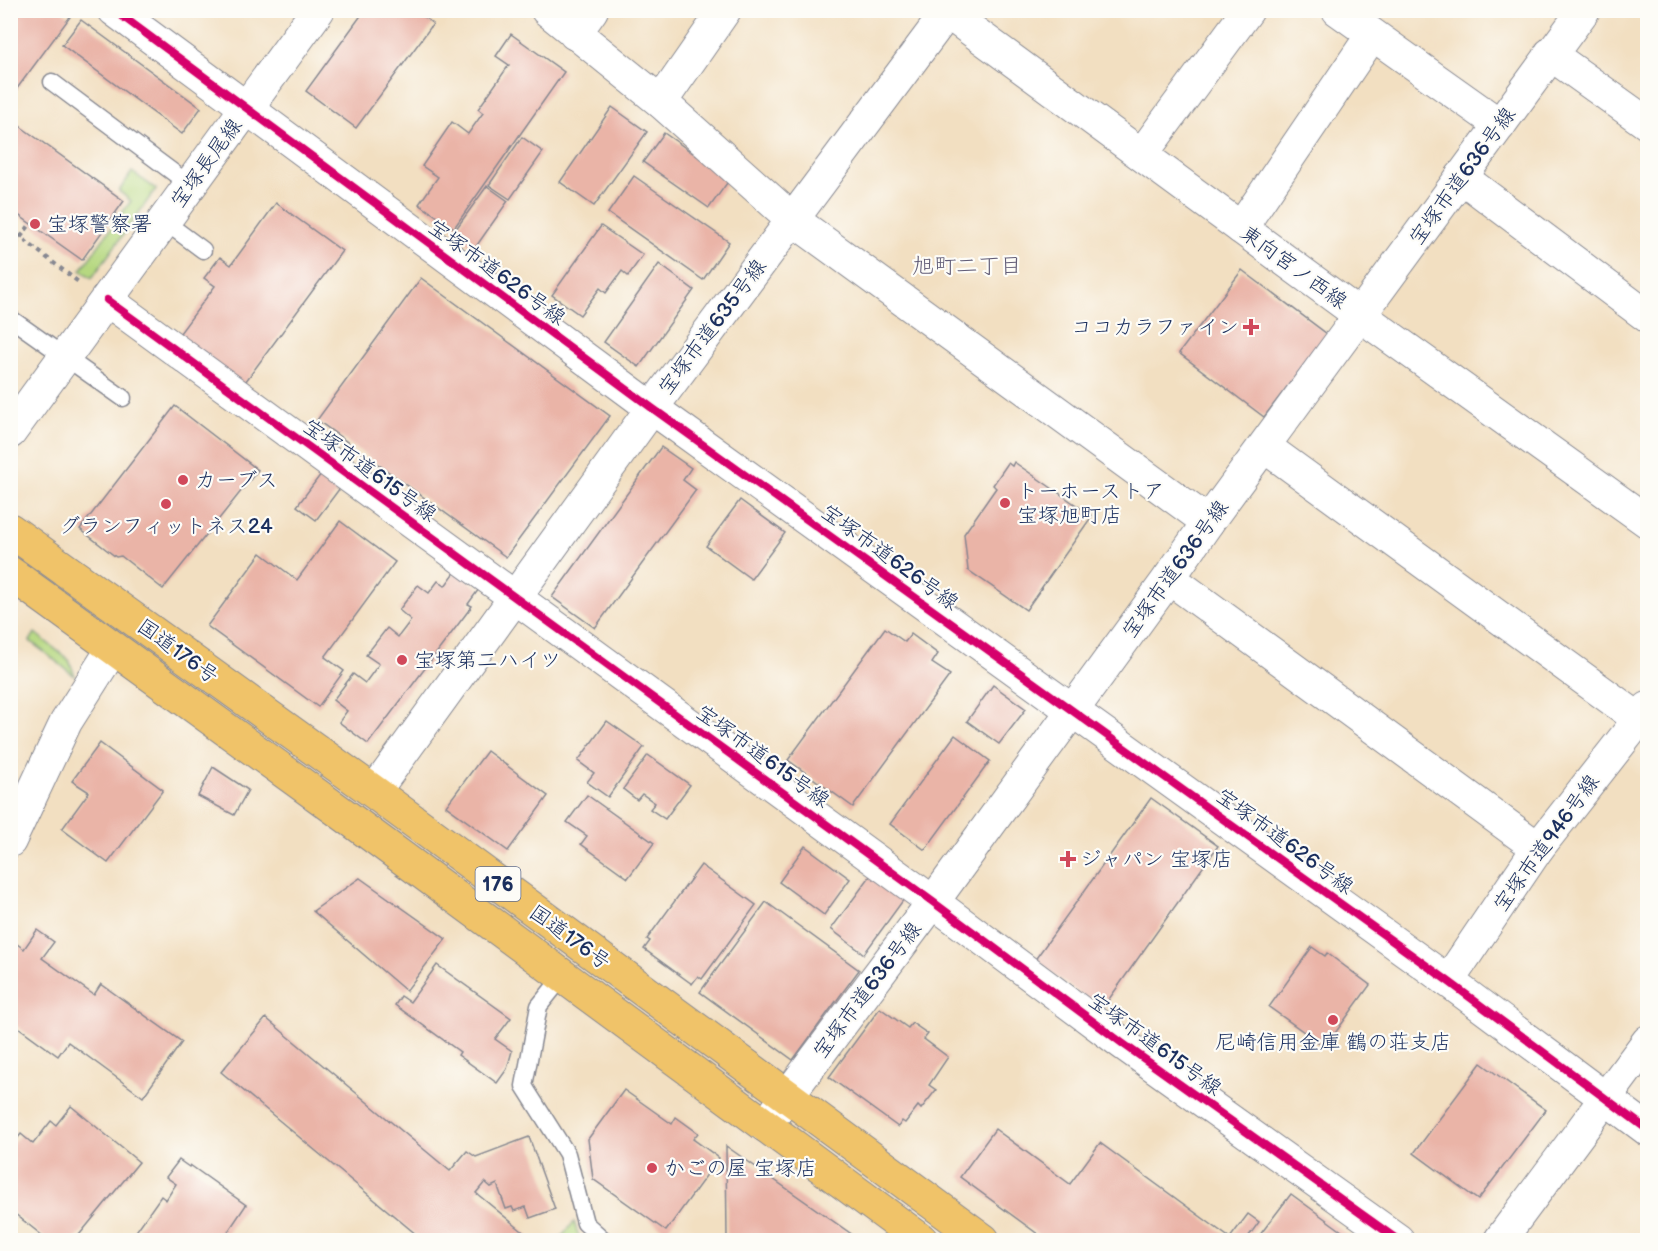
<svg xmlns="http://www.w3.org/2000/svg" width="1658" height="1251" font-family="'Balsamiq Sans','Klee One',sans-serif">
<rect width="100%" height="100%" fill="#fdfcf7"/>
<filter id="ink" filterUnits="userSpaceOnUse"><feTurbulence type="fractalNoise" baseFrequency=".0167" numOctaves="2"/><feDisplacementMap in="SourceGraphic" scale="12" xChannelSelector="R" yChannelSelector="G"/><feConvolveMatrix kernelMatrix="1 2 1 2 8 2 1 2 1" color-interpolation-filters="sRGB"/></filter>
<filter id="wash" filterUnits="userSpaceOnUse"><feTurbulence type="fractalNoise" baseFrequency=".008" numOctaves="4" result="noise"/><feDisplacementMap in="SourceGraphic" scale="24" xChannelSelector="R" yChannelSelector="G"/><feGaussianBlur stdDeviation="1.35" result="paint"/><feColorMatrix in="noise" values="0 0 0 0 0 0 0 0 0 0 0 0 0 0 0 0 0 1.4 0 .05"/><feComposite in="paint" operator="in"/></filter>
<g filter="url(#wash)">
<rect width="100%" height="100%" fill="#f2dfc1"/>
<g fill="#b6d880" stroke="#68846f" stroke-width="1.5">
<path d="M132,172l24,17 -64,89 -11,-8 50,-69 -12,-10z"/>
<path d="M35,633l34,27 6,16 -45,-35z"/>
<path d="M574,1222l6,18h-21z"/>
</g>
<g id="blocks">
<g fill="#eab4a7">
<path d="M10,10h51l9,7 -60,81z"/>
<path d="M365,10h50l18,14 -77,104 -50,-37z"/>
<path d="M81,20l120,88 -19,26 -120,-89z"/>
<path d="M511,34l53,38 -110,156 -35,-24 19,-27 -16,-11 30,-44 16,12 15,-21 -5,-4 31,-44 -13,-9z"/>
<path d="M612,107l35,25 -53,74 -34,-24z"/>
<path d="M10,119l114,82 -42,59 -72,-51z"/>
<path d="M664,133l66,46 -21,29 -66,-46z"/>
<path d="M522,137l21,15 -33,47 -21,-14z"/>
<path d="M634,176l95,66 -26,38 -95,-67z"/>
<path d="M487,186l21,15 -33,47 -22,-15z"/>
<path d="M276,203l66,48 -99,134 -66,-48 38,-51 -11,-8 16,-21 11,8z"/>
<path d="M601,226l42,29 -15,21 -6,-5 -16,22 -6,-5 -20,27 -28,-20z"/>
<path d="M659,264l35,26 -55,77 -35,-25z"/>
<path d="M1242,270l85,64 -63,83 -85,-64z"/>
<path d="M421,278l189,138 -104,141 -189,-137z"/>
<path d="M175,406l83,64 -95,119 -42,-33 -5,1 -36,-28z"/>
<path d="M661,447l30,21 -8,12 13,10 -101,138 -43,-31z"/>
<path d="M1014,462l78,54 -66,94 -58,-40 -4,-36 32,-46 -3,-3 15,-22 4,3z"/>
<path d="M321,474l19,14 -24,32 -19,-14z"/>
<path d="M740,500l45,33 -34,46 -45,-33z"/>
<path d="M340,521l55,41 -70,95 19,14 -26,36 -111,-81 54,-73 36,27z"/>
<path d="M456,571l23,18 -11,15 4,2 -104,138 -29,-22 8,-11 -14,-11 20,-26 12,9 14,-19 -13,-9 21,-27 11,9 13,-17 -12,-10 19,-25 11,8 9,-12 7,5z"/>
<path d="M885,628l20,14 6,-8 27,20 -6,9 18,12 -97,132 -65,-47z"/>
<path d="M993,685l33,24 -27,35 -32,-23z"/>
<path d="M607,721l37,26 -36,50 -21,-15 7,-9 -16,-12z"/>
<path d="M955,735l35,26 -65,89 -35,-26z"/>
<path d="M100,743l63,47 -55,73 -46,-34 27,-37 -17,-11z"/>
<path d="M487,751l61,45 -40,55 -62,-45z"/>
<path d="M648,755l42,30 -25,34 -15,-10 5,-6 -13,-9 -5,6 -14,-11z"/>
<path d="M213,767l35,23 -14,25 -36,-19z"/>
<path d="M587,795l67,48 -26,35 -47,-34 6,-8 -20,-14z"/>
<path d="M1151,798l67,48 -116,163 -68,-48z"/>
<path d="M805,846l45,33 -26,36 -45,-33z"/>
<path d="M701,865l55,40 -54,74 -4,-3 -6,8 -48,-35 6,-8 -3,-2z"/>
<path d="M871,875l33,24 -40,55 -33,-25z"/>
<path d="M360,878l86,61 -40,52 -93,-80z"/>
<path d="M766,902l93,68 -66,90 -93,-68z"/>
<path d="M37,930l17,12 -12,16 52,37 7,-11 81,58 -39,55 -75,-55 -10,14 -48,-35v-82l14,10z"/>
<path d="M1312,947l13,9 2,-3 43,32 -45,62 -56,-40z"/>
<path d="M437,965l74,53 -16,21 17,12 -5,18 -10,14 -39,-28 2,-3 -65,-47 6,-9 9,6z"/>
<path d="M880,1008l28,20 4,-5 16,11 -4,5 24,18 -19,28 7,5 -15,19 -3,-3 -13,17 -3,-2 -4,6 -69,-50z"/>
<path d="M266,1018l184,153 17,-20 9,6 53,-20 26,72 -25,9 -4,-11 -12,4 -2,-4 -6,2 -9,-25 -6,3 -6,-5 -9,11 57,47h-110l-202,-168z"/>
<path d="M1481,1063l65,47 -68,90 -64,-47z"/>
<path d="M624,1090l48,34 4,-7 22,16 -5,6 26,19 -53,73 -73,-52 -5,-40z"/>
<path d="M71,1106l68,56 -64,78h-27l-38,-30v-29l2,-2 -2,-1v-31l11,-13 12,10 18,-23 5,4z"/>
<path d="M995,1129l75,55 30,-41 130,95 18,-24 11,8 -13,18h-200l-86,-63z"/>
<path d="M726,1146l134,94h-133z"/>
<path d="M179,1160l10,7 1,-2 56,40 -23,34 1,1h-94l31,-44 5,4 10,-16 -10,-7z"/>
<path d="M1291,1194l63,46h-98z"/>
</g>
</g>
</g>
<g filter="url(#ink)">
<use href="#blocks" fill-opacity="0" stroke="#868790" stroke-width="1.5"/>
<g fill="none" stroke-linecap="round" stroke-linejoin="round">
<g stroke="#868790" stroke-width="19">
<g id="service">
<path d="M52,82l138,103"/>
<path d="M164,221l39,29"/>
<path d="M10,318l113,80"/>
<path d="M563,976l-24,30 -15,80 43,68 18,69 19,17"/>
</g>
</g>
<g stroke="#868790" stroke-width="34">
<g id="minor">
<path d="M114,10l538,398 796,573 200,149"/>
<path d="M547,10l114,92"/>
<path d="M725,10l-64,92 131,117 416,303"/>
<path d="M944,10l417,306 287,206"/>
<path d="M1338,10l162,115"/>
<path d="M575,34l17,-24"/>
<path d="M1550,54l98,70"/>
<path d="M1142,154l106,-144"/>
<path d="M1461,177l187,140"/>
<path d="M1241,228l131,-193"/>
<path d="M107,300l826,602 189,141 276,197"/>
<path d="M1265,447l374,272"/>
<path d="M1169,578l369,270"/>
<path d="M374,792l278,-384 297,-398"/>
<path d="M10,841l56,-119 47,-74"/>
<path d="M1448,981l90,-133 110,-140"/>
<path d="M765,1126l168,-224 236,-324 39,-56 376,-512"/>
<path d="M1500,1240l148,-199"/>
</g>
</g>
<g stroke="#868790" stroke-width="35">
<path id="tertiary" d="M10,432l308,-422"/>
</g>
<g stroke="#868790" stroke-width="35">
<g id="trunk">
<path d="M10,530l364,262 609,448"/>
<path d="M10,573l337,244 574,423"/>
</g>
</g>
<g stroke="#868790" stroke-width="4" stroke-dasharray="4.5 4.5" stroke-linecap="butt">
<path d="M10,229l71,55"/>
<path d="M10,252l21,-29"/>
</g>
<use href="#service" stroke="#fff" stroke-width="16"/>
<use href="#minor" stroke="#fff" stroke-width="32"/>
<use href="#tertiary" stroke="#fff" stroke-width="33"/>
<use href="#trunk" stroke="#f0c369" stroke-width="33"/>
<g stroke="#fdfcf7" stroke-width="11">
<g id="cycleway">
<path d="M114,10l538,398 796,573 200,149"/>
<path d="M107,300l826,602 189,141 276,197"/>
</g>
</g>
<use href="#cycleway" stroke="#d6006c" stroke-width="8"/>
</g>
</g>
<g fill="#d1495b" stroke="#fdfcf7" stroke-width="2">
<circle cx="35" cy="224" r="6"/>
<path d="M1248 318h6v6h6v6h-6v6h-6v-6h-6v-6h6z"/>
<circle cx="183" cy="480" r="6"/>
<circle cx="1005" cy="503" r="6"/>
<circle cx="166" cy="504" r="6"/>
<circle cx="402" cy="660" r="6"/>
<path d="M1065 850h6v6h6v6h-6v6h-6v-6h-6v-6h6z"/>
<circle cx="1333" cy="1020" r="6"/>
<circle cx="652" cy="1168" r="6"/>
</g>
<g text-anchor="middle" stroke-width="4.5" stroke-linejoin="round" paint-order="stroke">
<rect fill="#fdfcf7" stroke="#5f6c8c" stroke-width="1.5" x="475.5" y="867" width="45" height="34" rx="4.5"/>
<g font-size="20" font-weight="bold" fill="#1b2f5e">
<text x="498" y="891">176</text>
</g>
<g font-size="21" fill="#1b2f5e" stroke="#fdfcf7">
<text transform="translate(206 163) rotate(-54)" y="7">宝塚長尾線</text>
<text transform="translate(1462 176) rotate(-54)" y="7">宝塚市道636号線</text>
<text transform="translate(1294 267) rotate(36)" y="7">東向宮ノ西線</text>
<text transform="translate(497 272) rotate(36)" y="7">宝塚市道626号線</text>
<text transform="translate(712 327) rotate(-53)" y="7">宝塚市道635号線</text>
<text transform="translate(370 470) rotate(36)" y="7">宝塚市道615号線</text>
<text transform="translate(890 557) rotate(36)" y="7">宝塚市道626号線</text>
<text transform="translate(1175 569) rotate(-54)" y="7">宝塚市道636号線</text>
<text transform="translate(178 651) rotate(36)" y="7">国道176号</text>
<text transform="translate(763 756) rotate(36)" y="7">宝塚市道615号線</text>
<text transform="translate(1285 841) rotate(36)" y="7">宝塚市道626号線</text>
<text transform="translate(1546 843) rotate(-54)" y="7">宝塚市道946号線</text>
<text transform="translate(570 937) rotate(36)" y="7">国道176号</text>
<text transform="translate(867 990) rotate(-53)" y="7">宝塚市道636号線</text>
<text transform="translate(1155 1044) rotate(36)" y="7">宝塚市道615号線</text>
</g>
<g font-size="21" fill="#1b2f5e" stroke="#fdfcf7" text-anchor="start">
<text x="47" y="231">宝塚警察署</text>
<text x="1239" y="334" text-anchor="end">ココカラファイン</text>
<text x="195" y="487">カーブス</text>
<text x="1017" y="498">トーホーストア<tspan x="1017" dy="24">宝塚旭町店</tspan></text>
<text x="166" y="533" text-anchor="middle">グランフィットネス24</text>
<text x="414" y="667">宝塚第二ハイツ</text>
<text x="1080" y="866">ジャパン 宝塚店</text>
<text x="1333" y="1049" text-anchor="middle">尼崎信用金庫 鶴の荘支店</text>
<text x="664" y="1175">かごの屋 宝塚店</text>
</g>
<g font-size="22" fill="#635e78" stroke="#fdfcf7">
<text x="967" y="273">旭町二丁目</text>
</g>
</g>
<rect width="1658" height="1251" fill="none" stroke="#fdfcf7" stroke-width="36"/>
</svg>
